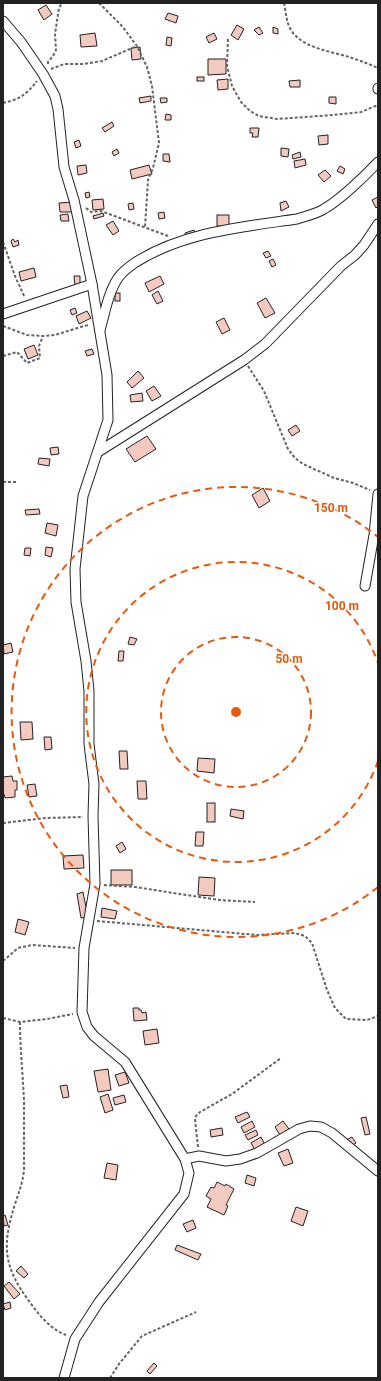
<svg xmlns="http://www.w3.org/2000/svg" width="381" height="1381" font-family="Roboto,sans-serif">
<rect width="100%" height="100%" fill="#fff"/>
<g fill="#f3c9c0" stroke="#222">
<path d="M46,5l6,9 -8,6 -6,-10z"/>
<path d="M168,13l10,3 -2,7 -11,-4z"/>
<path d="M237,25l7,4 -6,11 -7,-5z"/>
<path d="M259,27l4,6 -4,2 -5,-5z"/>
<path d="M273,27l5,2v5l-5,-1z"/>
<path d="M95,33l2,13 -16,1 -1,-12z"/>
<path d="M214,33l3,6 -8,4 -3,-6z"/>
<path d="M167,37l5,1 -1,8 -5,-1z"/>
<path d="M140,47l1,12 -9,1 -1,-12z"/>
<path d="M208,59h18v15l-18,1z"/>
<rect x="197" y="77" width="7" height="4"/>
<path d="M228,79v10l-10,1 -1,-10z"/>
<path d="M300,80v7h-10l-1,-6z"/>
<path d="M151,96v5l-11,2 -1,-5z"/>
<path d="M329,97h7v7l-7,-1z"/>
<path d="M160,98h7v4l-6,1z"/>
<path d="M166,114l5,1v5h-6z"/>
<path d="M112,122l2,4 -9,6 -3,-4z"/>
<path d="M250,128h9l-1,9h-6l1,-4h-3z"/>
<path d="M328,135v9l-9,1 -1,-9z"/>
<path d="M79,140l2,6 -5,2 -2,-6z"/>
<path d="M281,148l8,1 -1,8 -7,-1z"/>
<path d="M117,149l2,4 -5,3 -2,-4z"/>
<path d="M300,152l1,5 -8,2 -1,-4z"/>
<path d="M163,154h6l1,8 -7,-1z"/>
<path d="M305,159l1,6 -11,3 -1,-7z"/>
<path d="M86,165l1,8 -9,2 -1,-9z"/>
<path d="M149,165l3,9 -20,5 -2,-9z"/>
<path d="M340,166l5,3 -2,5 -6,-3z"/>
<path d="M325,170l6,6 -7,6 -6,-7z"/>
<path d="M89,192l1,5 -4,1 -1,-5z"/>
<path d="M378,197v9l-2,2 -4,-8z"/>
<path d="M103,199l1,10 -11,1 -1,-10z"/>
<path d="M286,201l3,6 -8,4 -1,-8z"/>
<path d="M74,202l1,10h-15l-1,-9z"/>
<path d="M133,203l1,6 -5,1 -1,-6z"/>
<path d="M164,212l1,6 -6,1 -1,-6z"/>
<path d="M103,213l1,3 -10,3 -1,-3z"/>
<path d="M68,214l1,7h-8l-1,-6z"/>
<rect x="217" y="215" width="12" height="11"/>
<path d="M113,221l6,10 -6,4 -7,-10z"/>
<path d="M194,230l4,11 -10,3 -3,-11z"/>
<path d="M13,239l2,3 3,-2 1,5 -6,2 -2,-6z"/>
<path d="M268,251l3,5 -5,2 -3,-5z"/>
<path d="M273,259l3,6 -4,2 -3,-6z"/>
<path d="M34,268l2,9 -15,4 -2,-9z"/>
<path d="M74,276h6v10h-5z"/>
<path d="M160,276l4,8 -15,8 -4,-9z"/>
<path d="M158,291l5,10 -6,3 -5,-9z"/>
<rect x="115" y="293" width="5" height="8"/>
<path d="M266,298l9,15 -10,5 -8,-15z"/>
<path d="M75,308l2,5 -5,2 -2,-5z"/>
<path d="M87,311l4,7 -12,6 -3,-8z"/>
<path d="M224,318l6,12 -8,4 -6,-12z"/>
<path d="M34,345l4,10 -10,4 -4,-10z"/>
<path d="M92,349l2,5 -7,2 -2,-5z"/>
<path d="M138,371l6,7 -12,10 -5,-6z"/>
<path d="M154,386l7,10 -9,5 -6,-10z"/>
<path d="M142,393l1,8 -12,1 -1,-7z"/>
<path d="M296,425l4,6 -8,5 -4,-6z"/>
<path d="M147,436l9,13 -21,13 -9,-13z"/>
<path d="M58,447l1,7 -8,1 -1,-7z"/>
<path d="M39,458l11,1 -1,7 -11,-2z"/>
<path d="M263,488l7,13 -11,7 -7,-13z"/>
<path d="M39,509l1,5 -14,1 -1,-5z"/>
<path d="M47,523l11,2 -2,11 -11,-3z"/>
<path d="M46,547l7,1 -2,9 -6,-2z"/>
<path d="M25,548h6l-1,8 -6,-1z"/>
<path d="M130,637l7,2 -3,6 -6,-1z"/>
<path d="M11,643l2,9 -9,2 -1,-9z"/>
<path d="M119,651h5l-1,10h-5z"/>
<path d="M20,722h12l1,17 -12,1z"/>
<path d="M44,737h7l1,12 -7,1z"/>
<path d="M119,751h8l1,18h-8z"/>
<path d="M198,758l17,1 -1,14 -17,-2z"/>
<path d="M12,776l1,5h4v9h-2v7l-10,1 -1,-4h-1v-17z"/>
<path d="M137,781h9l1,18h-9z"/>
<path d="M35,784l2,12 -8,1 -2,-12z"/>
<rect x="207" y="803" width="8" height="19"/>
<path d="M231,809l13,2 -1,8 -13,-3z"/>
<path d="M196,832h8l-1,14h-8z"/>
<path d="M122,842l4,7 -6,4 -4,-7z"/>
<path d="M83,855l1,13 -20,1 -1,-13z"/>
<rect x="111" y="870" width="21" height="15"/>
<path d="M199,877l16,1 -1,18 -16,-1z"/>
<path d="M83,892l5,25 -7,1 -4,-24z"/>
<path d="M102,908l15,3 -2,8 -14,-2z"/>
<path d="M18,919l11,3 -4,13 -10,-3z"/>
<path d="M133,1008h6v2h2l1,3 4,-1 1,8 -13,1z"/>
<path d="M157,1029l2,14 -14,2 -2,-14z"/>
<path d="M108,1069l3,21 -13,2 -4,-21z"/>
<path d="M125,1072l4,11 -10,3 -4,-11z"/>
<path d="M67,1085l2,12 -6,1 -3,-12z"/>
<path d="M108,1094l5,16 -8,3 -5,-16z"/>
<path d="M124,1095l2,7 -11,3 -2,-7z"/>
<path d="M247,1112l3,5 -12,6 -3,-6z"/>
<path d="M366,1117l4,17 -5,1 -4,-17z"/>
<path d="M252,1121l3,6 -11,6 -3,-6z"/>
<path d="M283,1121l6,8 -9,6 -5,-8z"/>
<path d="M222,1128l1,7 -12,2 -1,-7z"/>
<path d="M256,1130l2,5 -10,5 -3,-5z"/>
<path d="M261,1137l4,8 -10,5 -4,-7z"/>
<path d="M352,1137l4,6 -7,4 -3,-7z"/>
<path d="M288,1149l5,14 -9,3 -6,-13z"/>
<path d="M107,1163l11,2 -2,15 -12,-2z"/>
<path d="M247,1175l9,3 -2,8 -9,-3z"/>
<path d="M217,1182l8,4 1,-2 8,5 -8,16 2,1 -4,9 -17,-8 4,-8 -5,-3 5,-9 3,1z"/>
<path d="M296,1207l12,4 -5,15 -12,-5z"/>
<path d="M5,1215l3,10 -4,1 -1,-10z"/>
<path d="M193,1220l3,8 -9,4 -4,-8z"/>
<path d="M177,1245l24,9 -3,6 -23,-10z"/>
<path d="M21,1266l7,8 -4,4 -8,-7z"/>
<path d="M9,1282l11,12 -6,5 -10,-13z"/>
<path d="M10,1302l1,6 -6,2 -2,-6z"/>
<path d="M154,1363l3,3 -7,8 -3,-3z"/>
</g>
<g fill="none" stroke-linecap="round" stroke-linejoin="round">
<g stroke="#222" stroke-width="11">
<g id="minor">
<path d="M3,21l18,21 22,32 12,22 3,13 6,58 10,33 18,84 15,91 1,45 -25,76 -8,73 1,33 10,59 3,30v53l5,40 -1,32 2,68 -11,64 -2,64 5,15 7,9 31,26 60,97 4,14 -5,21 -85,108 -24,37 -11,39"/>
<path d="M378,88v1"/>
<path d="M3,314l89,-30"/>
<path d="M100,330c5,-17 8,-37 18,-52 4,-6 12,-12 18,-16 48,-30 106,-35 161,-43 9,-3 19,-5 27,-10 16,-9 41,-33 54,-47"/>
<path d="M98,452l146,-92 21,-16 76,-78 14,-11 9,-10 14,-21"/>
<path d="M365,586l9,-51 4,-41"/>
<path d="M185,1159l14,-3 27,5 14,-2 17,-6 42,-24 11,-3 11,1 11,6 46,38"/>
</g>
</g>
<g stroke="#646464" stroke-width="2" stroke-dasharray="3 2" stroke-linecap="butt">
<path d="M99,3l23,23 15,20 10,21 5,19 7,57 -6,25 -5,12 -3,47"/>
<path d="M284,3c2,9 2,19 7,27 12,19 41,21 61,28 9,3 17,6 26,10"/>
<path d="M228,39l-1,27 5,20 9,16 9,9 9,5 18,3 56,-4 28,-3 17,-7"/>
<path d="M48,64v-2l5,-6 3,-6 -1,-16 4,-26 3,-5"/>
<path d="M51,69l13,-5h19l19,-3 35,-15"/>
<path d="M3,103c17,-4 23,-8 34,-22"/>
<path d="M86,208l5,4 10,-1 67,25"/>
<path d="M3,242l12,34 10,22"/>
<path d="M3,326l24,9 16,1 12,-1 29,-9 6,-1"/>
<path d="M3,356l14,-4 10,11 13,-5 -1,-12 4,-10"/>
<path d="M248,366l16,25 24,58 7,9 8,6 31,14 19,5 17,7"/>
<path d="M3,482h13"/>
<path d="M3,823l43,-5 37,-1"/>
<path d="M104,885l31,2 84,13 36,2"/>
<path d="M97,921l160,14 38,-2 10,3 7,7 15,47 8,18 11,11 21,1 11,-4"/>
<path d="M3,961l15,-13 14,-3 43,3"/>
<path d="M3,1018l17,4 27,-3 26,-5"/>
<path d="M20,1022c0,27 3,53 4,80 0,22 0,44 0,67 -1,13 -5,23 -9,35 -13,41 -12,62 14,97 10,14 21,28 37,34"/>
<path d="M198,1147l-3,-28 1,-3 4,-4 32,-18 49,-36"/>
<path d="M110,1378l9,-14 23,-28 54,-24"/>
</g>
<use href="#minor" stroke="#fff" stroke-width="9"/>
</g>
<g fill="none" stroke="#e8590c" stroke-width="2" stroke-dasharray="7 5">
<circle cx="236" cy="712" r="75"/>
<path d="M378 761A150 150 0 1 1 378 663"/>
<path d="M378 887A225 225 0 1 1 378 537"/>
</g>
<circle cx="236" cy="712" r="6" fill="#e8590c" stroke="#fff" stroke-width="2"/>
<g font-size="12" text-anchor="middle" font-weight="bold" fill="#e8590c" stroke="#fff" stroke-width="3" stroke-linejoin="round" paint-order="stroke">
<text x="331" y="512">150 m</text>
<text x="342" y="610">100 m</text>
<text x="289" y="663">50 m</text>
</g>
<rect width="381" height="1381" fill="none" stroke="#222222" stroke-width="8"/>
</svg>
